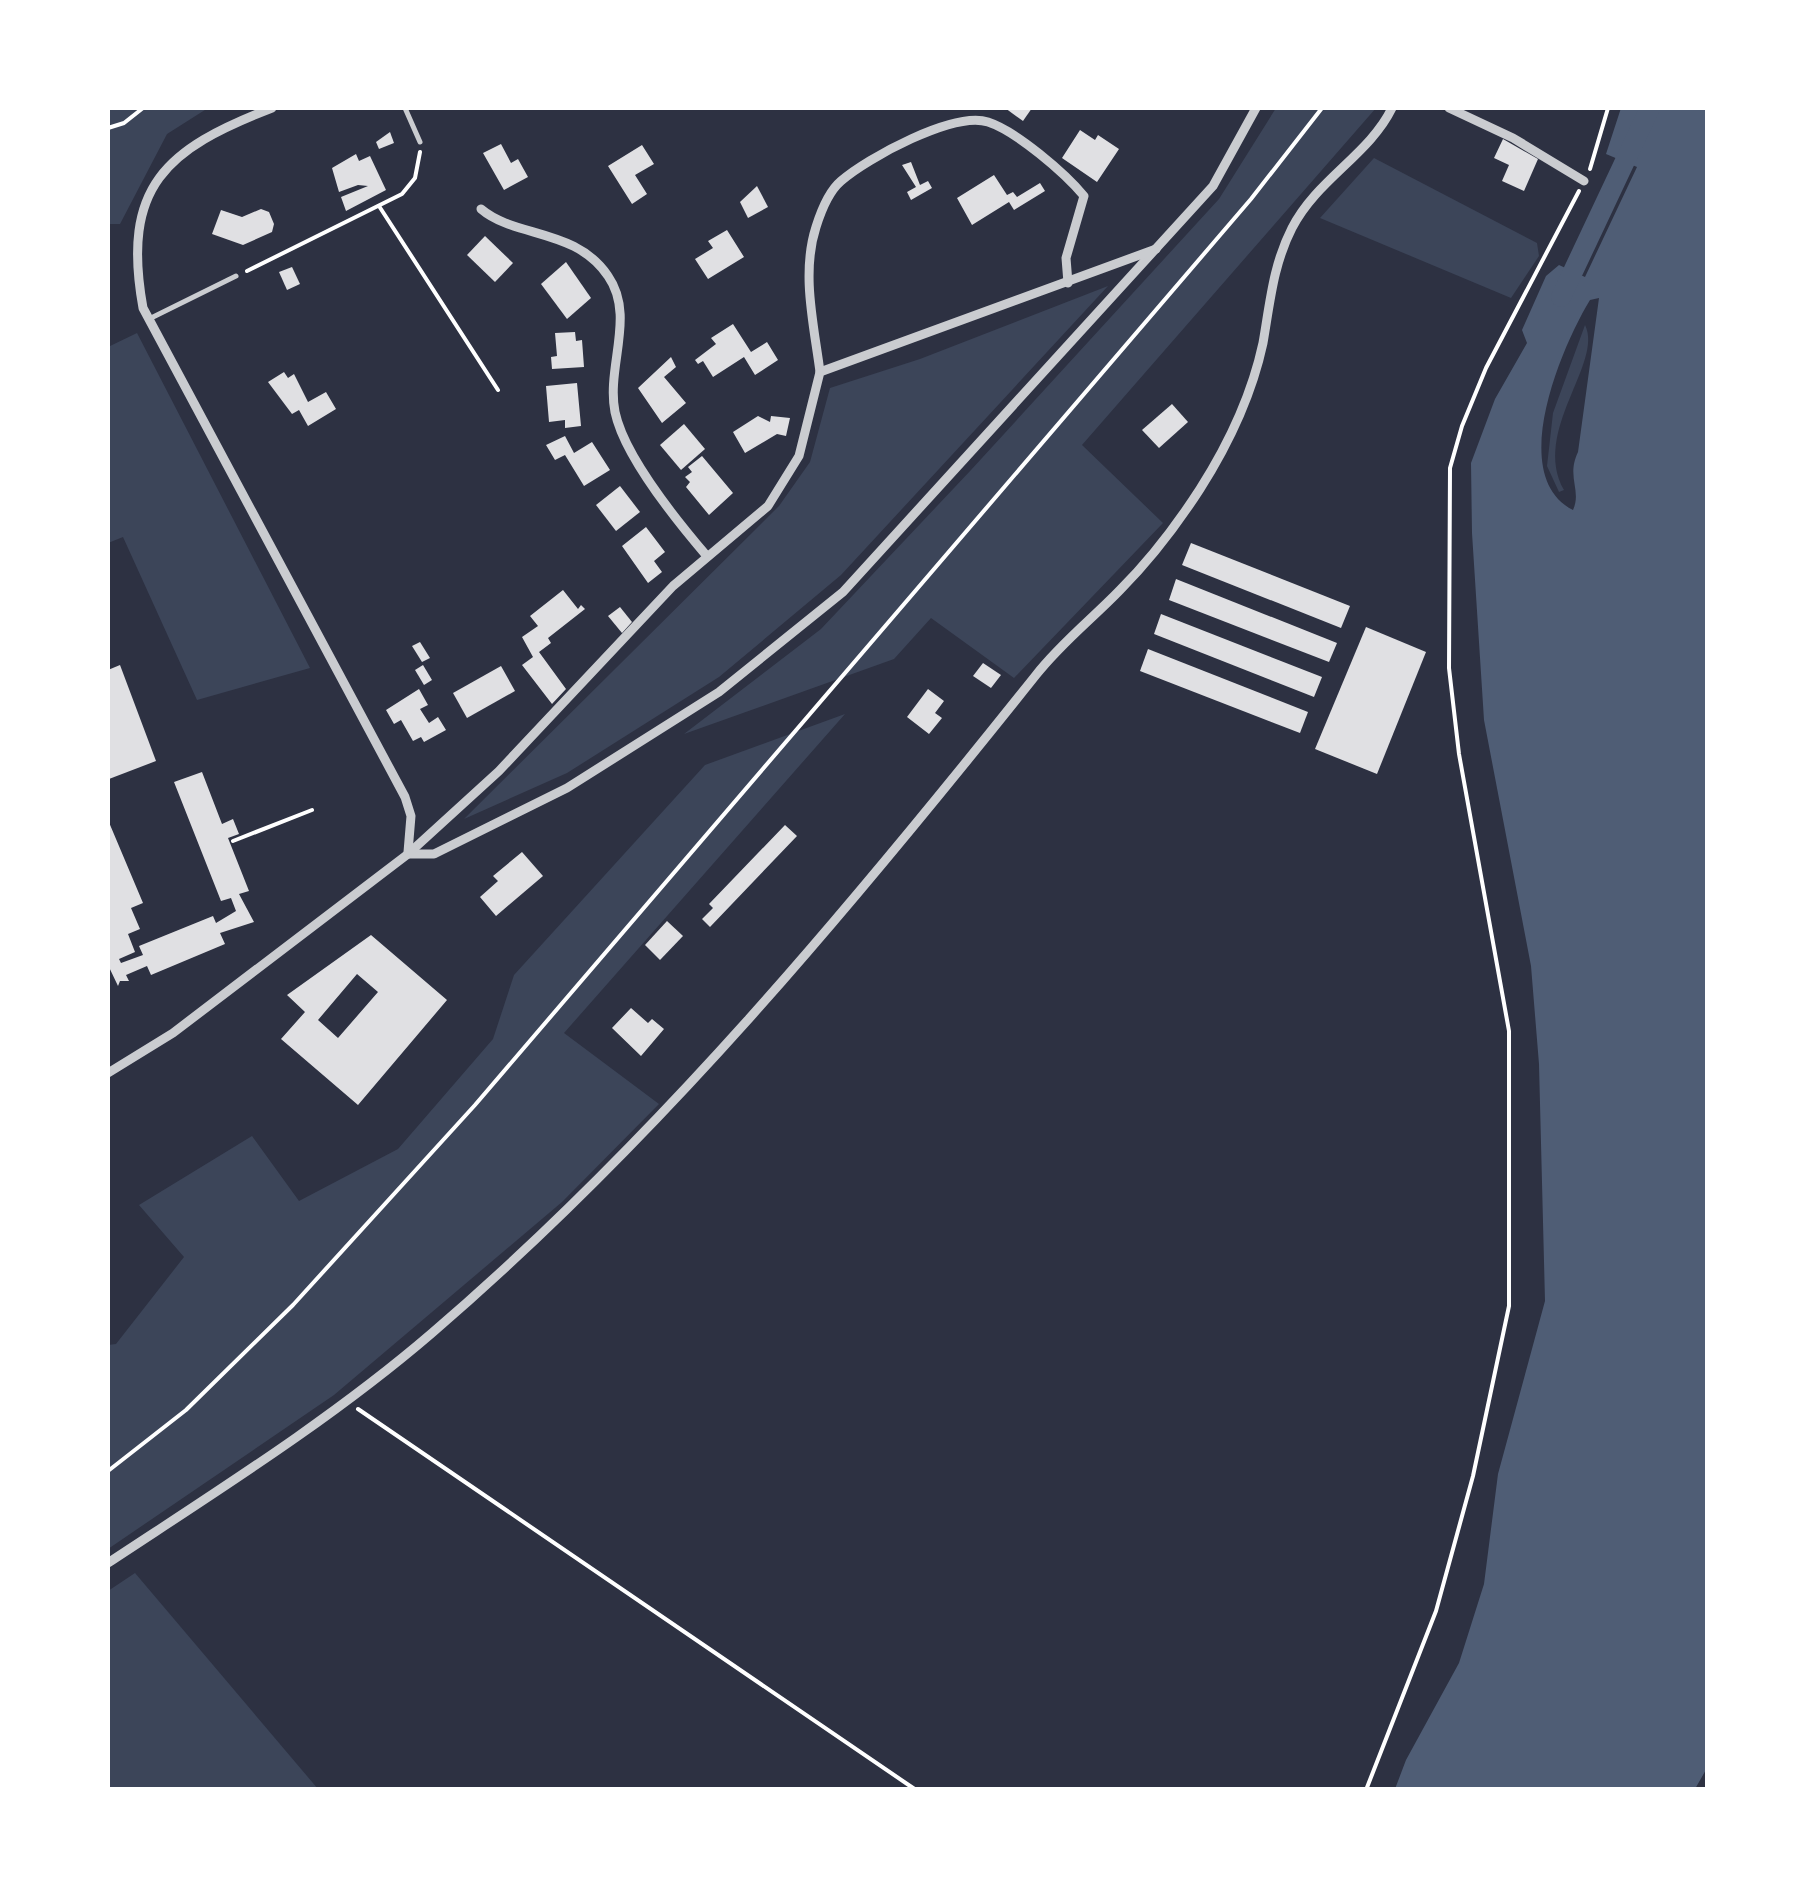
<svg xmlns="http://www.w3.org/2000/svg" width="1815" height="1897" font-family="Rubik,sans-serif">
<rect width="100%" height="100%" fill="#2d3142"/>
<g fill="#3c4559">
<path d="M108,108h100l-41,26 -47,90h-12z"/>
<path d="M1276,108h100l-294,337 81,78 -149,155 -83,-60 -37,41 -210,75 137,-105 150,-159 248,-271z"/>
<path d="M1374,158l163,85 2,13 -28,42 -191,-80z"/>
<path d="M1108,286l-267,289 -122,102 -152,96 -103,46 315,-313 31,-44 20,-74 90,-29z"/>
<path d="M1585,325c19,38 -54,106 -21,165l-5,2 -12,-26 6,-53z"/>
<path d="M137,333l173,335 -113,32 -74,-163 -15,6v-196z"/>
<path d="M845,714l-281,319 95,71 -97,98 -228,193 -226,154v-204l8,-1 68,-87 -45,-52 113,-69 47,65 99,-52 95,-110 21,-64 191,-210z"/>
<path d="M135,1573l183,216h-210v-198z"/>
</g>
<path fill="#4f5d75" fill-rule="evenodd" d="M1621,108h86v1660l-12,21h-300l11,-29 53,-97 25,-79 14,-110 47,-173 -6,-237 -8,-98 -47,-246 -12,-187 -1,-70 24,-64 32,-56 -5,-13 24,-54 13,-11 26,12 52,-110 -31,-13zM1599,298l-21,154c-12,25 4,38 -5,58 -67,-34 -11,-164 17,-210z"/>
<g fill="none" stroke-linecap="round" stroke-linejoin="round">
<path stroke="#4f5d75" stroke-width="20" d="M1561,297l89,-189"/>
</g>
<g fill="#e0e0e3" fill-rule="evenodd">
<path d="M1005,108h27l-9,13z"/>
<path d="M1080,130l15,10 3,-5 21,14 -22,33 -35,-24z"/>
<path d="M390,132l4,11 -15,6 -3,-7z"/>
<path d="M1503,139l35,20 -14,32 -22,-10 7,-16 -15,-7z"/>
<path d="M501,144l10,19 7,-4 10,18 -24,13 -21,-37z"/>
<path d="M642,145l12,19 -19,11 12,19 -15,10 -24,-38z"/>
<path d="M356,154l3,7 11,-5 16,34 -40,21 -5,-14 27,-11 -10,-1 -19,7 -7,-24z"/>
<path d="M911,162l9,23 8,-4 4,7 -21,12 -4,-8 9,-5 -14,-22z"/>
<path d="M994,175l13,20 6,-3 4,5 23,-14 5,8 -31,19 -5,-8 -37,23 -15,-27z"/>
<path d="M757,186l11,21 -20,11 -8,-16z"/>
<path d="M261,209l8,3 5,12 -2,8 -29,13 -31,-11 9,-24 21,7z"/>
<path d="M727,230l17,27 -36,22 -13,-20 18,-11 -5,-7z"/>
<path d="M485,236l28,27 -18,19 -28,-27z"/>
<path d="M566,262l25,36 -24,21 -26,-35z"/>
<path d="M292,267l8,17 -13,6 -8,-18z"/>
<path d="M733,324l18,28 16,-10 11,18 -23,15 -11,-18 -31,20 -10,-16 -5,3 -3,-4 21,-16 -5,-6z"/>
<path d="M575,332l1,9 6,-1 2,27 -32,2 -1,-12 6,-1 -2,-23z"/>
<path d="M671,357l5,10 -12,10 22,26 -24,20 -24,-35z"/>
<path d="M284,372l4,6 6,-4 14,28 18,-10 10,17 -28,17 -9,-16 -7,4 -24,-32z"/>
<path d="M577,383l4,43 -16,2v-8l-16,2 -3,-36z"/>
<path d="M1172,404l16,18 -29,26 -17,-18z"/>
<path d="M758,416l12,6 1,-6 19,2 -4,18 -9,-2 -32,19 -12,-21z"/>
<path d="M684,424l21,25 -24,21 -21,-25z"/>
<path d="M565,436l9,17 18,-11 18,28 -26,16 -19,-31 -10,5 -9,-15z"/>
<path d="M702,456l31,37 -24,22 -23,-28 4,-5 -5,-5 7,-5 -4,-5z"/>
<path d="M620,486l20,26 -24,19 -20,-26z"/>
<path d="M646,527l19,25 -11,9 8,11 -14,11 -26,-37z"/>
<path d="M1191,543l159,63 -9,22 -159,-63z"/>
<path d="M1176,579l161,64 -8,19 -160,-62z"/>
<path d="M563,590l15,19 3,-4 4,4 -37,29 3,5 -12,9 27,37 -14,15 -30,-39 11,-8 -11,-20 16,-11 -8,-10z"/>
<path d="M620,607l12,15 -10,11 -14,-17z"/>
<path d="M1161,614l161,63 -8,20 -160,-63z"/>
<path d="M1366,627l60,25 -49,122 -62,-25z"/>
<path d="M420,642l10,16 -8,4 -10,-16z"/>
<path d="M1148,649l160,63 -8,21 -160,-62z"/>
<path d="M983,663l18,12 -10,13 -18,-12z"/>
<path d="M120,665l36,96 -47,18 -1,-109z"/>
<path d="M423,665l9,15 -8,5 -9,-15z"/>
<path d="M501,666l14,25 -48,27 -14,-25z"/>
<path d="M419,689l9,16 -8,4 9,14 9,-6 8,13 -22,12 -3,-5 -8,4 -12,-21 -7,4 -8,-14z"/>
<path d="M928,689l16,12 -9,12 7,5 -13,16 -22,-17z"/>
<path d="M202,772l20,52 11,-5 6,15 -11,4 21,53 -10,3 15,28 -34,11 5,11 -74,31 -4,-9 -21,9 3,6h-9l-2,5 -10,-21v-145l35,83 -12,5 9,21 -12,5 7,18 -16,7 2,4 22,-8 -4,-9 74,-30 3,7 20,-12 -5,-13 -10,3 -47,-119z"/>
<path d="M785,825l12,11 -87,91 -8,-8 11,-11 -4,-4z"/>
<path d="M522,852l21,24 -47,40 -16,-19 18,-16 -5,-5z"/>
<path d="M667,921l16,15 -23,24 -15,-15z"/>
<path d="M371,935l76,65 -89,105 -77,-66 24,-27 -18,-17zM357,974l21,18 -40,46 -20,-18z"/>
<path d="M631,1008l17,15 4,-4 12,10 -23,27 -29,-28z"/>
</g>
<g fill="none" stroke-linecap="round" stroke-linejoin="round">
<g stroke="#fff" stroke-width="4">
<path d="M108,128l16,-5 19,-15"/>
<path d="M1590,169l18,-61"/>
<path d="M379,206l119,184"/>
<path d="M247,271l155,-77 13,-16 5,-26"/>
<path d="M233,841l79,-31"/>
<path d="M358,1409l558,381"/>
<path d="M108,1471l78,-61 107,-105 182,-200 776,-906 71,-91"/>
<path d="M1366,1790l70,-179 37,-135 36,-170v-275l-50,-277 -10,-86 1,-200 12,-42 24,-58 93,-177"/>
</g>
<g stroke="#caccd0" stroke-width="5">
<path d="M405,108l15,34"/>
<path d="M149,319l87,-43"/>
</g>
<g stroke="#caccd0" stroke-width="9">
<path d="M272,108c-106,41 -151,78 -129,200l262,489 6,19 -3,36"/>
<path d="M1449,108l64,30 71,43"/>
<path d="M481,209c34,29 95,19 127,67 28,40 -2,91 7,136 9,43 62,109 91,143"/>
<path d="M820,372c-6,-47 -19,-99 -4,-145 5,-16 12,-35 25,-46 26,-23 113,-70 147,-59 28,9 77,51 96,74l-18,62 2,25"/>
<path d="M408,854h26l133,-66 152,-96 124,-100 370,-406 43,-78"/>
<path d="M108,1073l65,-40 235,-179 91,-83 174,-185 95,-80 31,-50 21,-84 336,-123"/>
<path d="M108,1563c109,-72 224,-144 324,-230 226,-194 419,-426 604,-658 25,-32 56,-56 84,-85 29,-29 58,-67 80,-101 28,-44 52,-95 63,-146 7,-40 10,-78 29,-115 25,-49 77,-73 100,-120"/>
</g>
</g>
<rect width="1815" height="1897" fill="none" stroke="#ffffff" stroke-width="220"/>
</svg>
